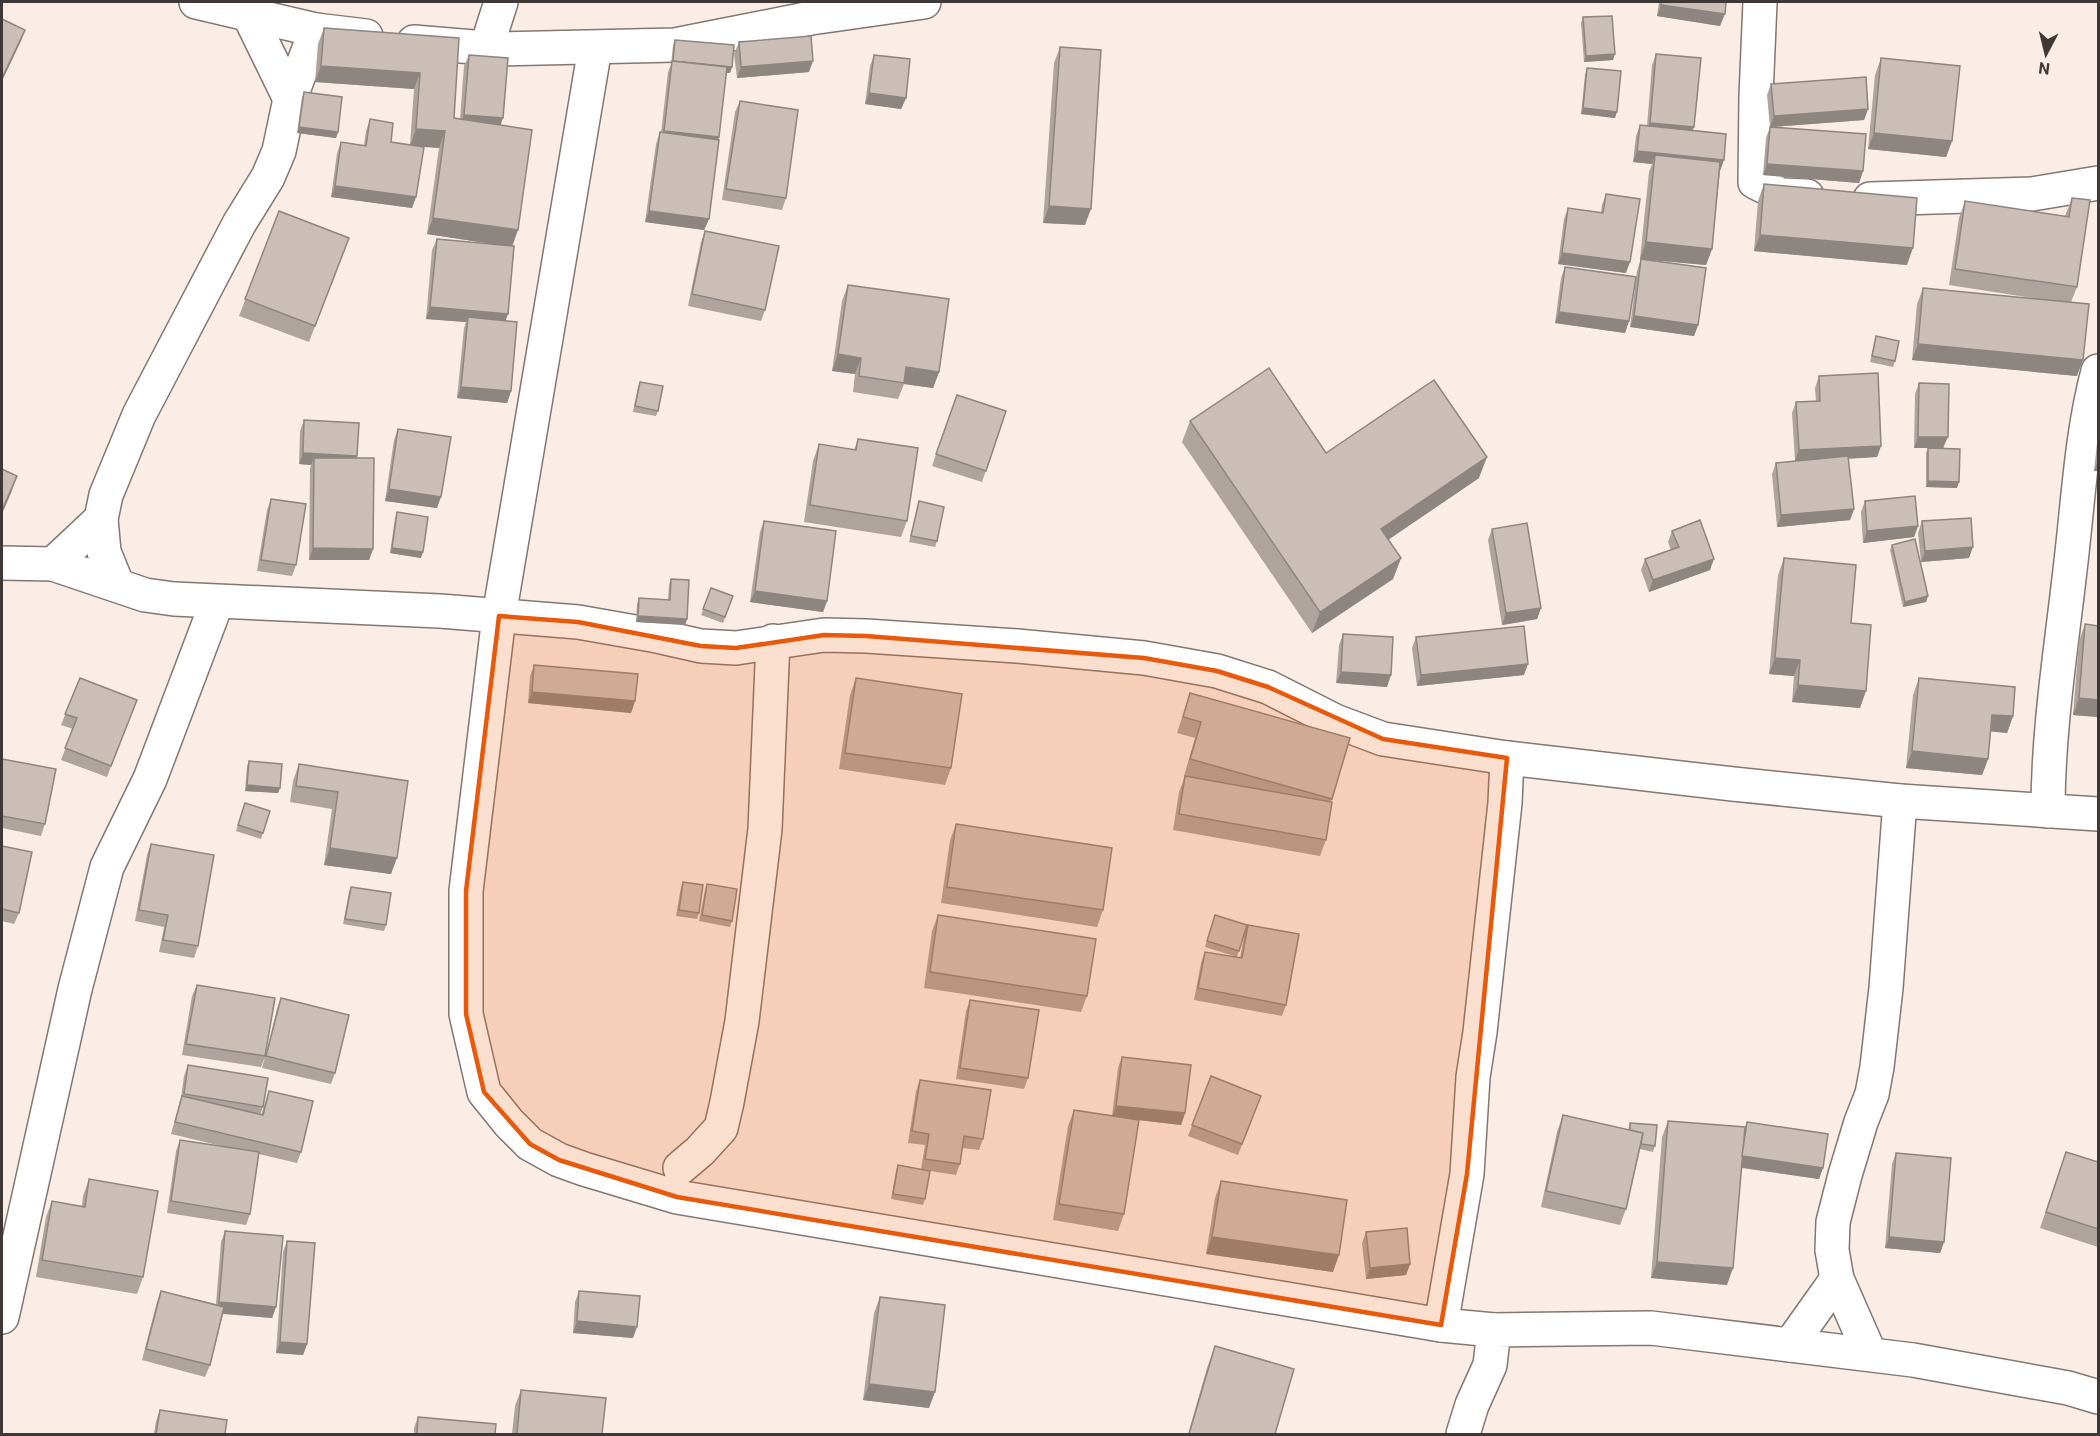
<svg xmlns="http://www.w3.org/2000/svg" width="2100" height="1436" font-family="Roboto,sans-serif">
<rect width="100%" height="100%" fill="#faede6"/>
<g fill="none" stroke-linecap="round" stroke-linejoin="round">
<g stroke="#827771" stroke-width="36">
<g id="minor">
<path d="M196,2l120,28 50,6"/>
<path d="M1760,2l-4,94 -1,86 26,13 26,1"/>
<path d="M249,15l41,84"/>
<path d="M414,42l83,7 178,-4 136,-27 113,-16"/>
<path d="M595,48l-96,568 -33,275v123l18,78 25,31 21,21 29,16 25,9 93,28 764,128 53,5"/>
<path d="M486,49l15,-47"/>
<path d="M1870,199l162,-5 66,-11"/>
<path d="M2,563l51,1 92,31 29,4 266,12 138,11 74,13 49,11 35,2 88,-13 42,1 151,10 127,12 73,13 51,16 67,34 48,18 124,19 226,26 167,17 198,13"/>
<path d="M53,564l48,-45"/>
<path d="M117,584l-13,-32 -3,-33 5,-24 33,-80 100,-191 29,-47 11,-26 11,-52 26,-69"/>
<path d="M2048,811c0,-81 13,-161 22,-241 8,-65 11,-135 28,-199"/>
<path d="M680,1168l20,-17 21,-23 6,-26 15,-81 23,-192 8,-188"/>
<path d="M2,1317l73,-328 32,-122 43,-88 67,-177"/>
<path d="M1441,1325l26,-151 6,-97 7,-45 25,-229 2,-45"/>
<path d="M1790,1345l47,-66"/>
<path d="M1870,1354l-33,-75 -5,-29 1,-28 12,-47 16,-53 11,-28 5,-27 9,-79 14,-187"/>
<path d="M1463,1434l9,-29 18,-40 4,-35 157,-2 262,32 155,28 30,9"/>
</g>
</g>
<use href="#minor" stroke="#fff" stroke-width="33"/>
</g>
<g fill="#aea39d">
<path d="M1659,2h67l-6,24 -63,-10z"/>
<path d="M1583,17l30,43 -29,2 -3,-39z"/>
<path d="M324,28l135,10 -5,80 6,1 4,-53 5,-11 31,70 12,121 -6,75 5,70 -4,12 -50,-5 7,-70 2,-6 -40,-3 6,-69 5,-11 56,5 -66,-10 12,-86 -19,-2 -4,51 -4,11 -81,-11 6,-44 4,-11 23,3 2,-14 4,-12 21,23 19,3 4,-56 -99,-7 3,-38z"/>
<path d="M675,40l57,27 -2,6h-4l-7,64 -1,3 -9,79 -5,11 -59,-8 11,-78 4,-12 1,1 7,-61 3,-7 2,-20z"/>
<path d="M739,42l70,30 -72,6 -3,-24z"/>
<path d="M1060,47l25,178 -42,-2 11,-160z"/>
<path d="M1656,54l36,76 28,41 -8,78 -6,16 -66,-6 9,-87 3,-8 -19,-2 3,-26 4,-11 7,1 5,-61z"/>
<path d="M874,55l32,43 -5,11 -36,-5 5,-38z"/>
<path d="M1881,58l71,83 -6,16 -78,-8 7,-74z"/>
<path d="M1587,68l28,50 -34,-4 4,-40z"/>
<path d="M1771,84l97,25 -4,11 -92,7 91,44 -4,12 -96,-8 3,-37 4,-11 -3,-32z"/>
<path d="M304,92l34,40 -2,6 -39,-5 5,-36z"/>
<path d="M740,101l46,97 -4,12 -60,-10 13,-88z"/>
<path d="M1764,184l143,81 -153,-14 4,-50z"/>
<path d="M1606,194l20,79 -68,-9 6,-45 4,-11 33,4 1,-7z"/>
<path d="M2072,198l5,89 -6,15 6,74 -165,-16 5,-56 6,-16 116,11 -90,-14 10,-67 6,-17 100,15z"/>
<path d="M279,211l70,27 -40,104 -70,-26z"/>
<path d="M705,231l60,79 -4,11 -73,-15 13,-64z"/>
<path d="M1641,259l57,66 -4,11 -64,-9 7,-56z"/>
<path d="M1565,267l64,54 -4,12 -70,-10 6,-45z"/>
<path d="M848,285l91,87 -6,16 -29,-4 -6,15 -45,-7 2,-18 -23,-3 10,-70z"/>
<path d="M1876,336l19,25 -2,6 -23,-5z"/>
<path d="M1819,376l62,70 -4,11 -29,2 6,50 -4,11 -73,7 -5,-53 4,-11 19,-2 -3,-48 4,-11 20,-1 -1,-13z"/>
<path d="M640,382l18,29 -2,5 -23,-4 5,-25z"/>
<path d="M1919,383l25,65 13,40 -31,-1v-34l2,-5h-14l1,-54z"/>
<path d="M957,395l49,16 -24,71 -50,-16z"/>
<path d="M304,420l53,36 -1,2 17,91 -4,11h-60l1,-91 1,-4 -12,-1 1,-33z"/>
<path d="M1190,421l136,32 153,25 -91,62 13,18 -8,21 -81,54 -130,-191z"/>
<path d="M398,429l39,79 -52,-7 9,-61z"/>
<path d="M2098,438v33h-4l3,-28z"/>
<path d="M858,439l49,82 -6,16 -97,-15 9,-61 6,-17 35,6z"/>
<path d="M271,499l25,66 -4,11 -35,-5 10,-61z"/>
<path d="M919,501l18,40 -2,6 -26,-5z"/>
<path d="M1865,501l53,25 -4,11 -51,6 -2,-31z"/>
<path d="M397,512l24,46 -31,-5 5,-35z"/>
<path d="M764,521l63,80 -4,11 -73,-10 10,-70z"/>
<path d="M1922,521l47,37 -48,4 -3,-29z"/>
<path d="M1492,529l49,79 -4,11 -35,6 -14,-85z"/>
<path d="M1672,531l38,39 -61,22 -8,-22 4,-11 26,-9 -3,-8z"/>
<path d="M1892,545l36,51 -2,6 -23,5 -13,-57z"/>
<path d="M1784,558l67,65 9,85 -68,-6 2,-26 -25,-2 9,-99z"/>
<path d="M671,579l16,40 -2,6 -49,-3 1,-18 2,-6 29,2 1,-15z"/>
<path d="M711,588l22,8 -10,27 -22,-8z"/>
<path d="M2085,624l13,93 -25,-2 6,-74z"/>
<path d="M1343,634l44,53 -51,-4 3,-38z"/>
<path d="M1416,637l108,38 -107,11 -5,-38z"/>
<path d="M534,665l101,36 -4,12 -103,-10 2,-27z"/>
<path d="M80,678l57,22 -30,77 -46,-17 12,-31 -12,-4z"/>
<path d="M856,678l95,90 -6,17 -106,-16 11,-74z"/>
<path d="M1919,678l94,38 -6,17 -16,-2 -3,28 -6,16 -76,-7 7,-73z"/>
<path d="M1190,693l160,45 -19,64 -5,38 -6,16 -147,-26 6,-38 6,-16h-1l11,-38 -18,-5z"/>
<path d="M2,759l43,65 -4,12 -39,-8z"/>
<path d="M249,761l31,27 -2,5 -33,-2 2,-25z"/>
<path d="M299,764l109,17 -17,93 -67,-9 8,-56 -42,-7 3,-21z"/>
<path d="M243,809l27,2 -9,28 -25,-8z"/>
<path d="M956,824l147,86 -6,17 -156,-24 9,-63z"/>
<path d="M151,844l47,102 -4,12 -35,-6 5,-25 -29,-6 12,-66z"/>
<path d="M2,846l17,67 -5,11 -12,-3z"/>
<path d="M683,882l16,31 -2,6 -21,-3 5,-29z"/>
<path d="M707,884l25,37 -2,6 -31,-6 6,-31z"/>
<path d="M351,887l35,38 -2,6 -41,-7 6,-32z"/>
<path d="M938,915l149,81 -6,16 -157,-24 8,-57z"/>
<path d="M1215,915l32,10 -10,32 -32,-10z"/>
<path d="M1248,925l38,80 -4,11 -88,-16 7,-37 4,-11 35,6 4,-22z"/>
<path d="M197,985l69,69 11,-45 4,-11 54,75 -4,11 -69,-16 3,-11 -4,10 -79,-12 10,-59z"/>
<path d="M970,1000l58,78 -4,11 -68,-10 10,-68z"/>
<path d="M1122,1057l63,56 -4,12 -42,-5 -15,94 -6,17 -65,-11 15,-94 6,-16 38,6 6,-48z"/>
<path d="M188,1065l75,42 -3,8h1l8,-24 32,61 -4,11 -38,-9 -9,60 -4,11 -79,-12 9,-62 4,-11 46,7 -55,-13 10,-36 3,-22z"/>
<path d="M1211,1076l50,20 -23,59 -50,-19z"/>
<path d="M920,1080l63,59 -4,11 -17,-2 -2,16 -4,11 -26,-4 -5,28 -2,6 -32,-6 5,-28 2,-6 23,4 4,-24 -17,-2 8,-52z"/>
<path d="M1563,1115l65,15 2,-7 25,23 -2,6 -13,-3 -14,60 -6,16 -79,-18 16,-75z"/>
<path d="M1668,1121l77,7 2,-6 76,46 -4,11 -78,-11 -14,117 -76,-7 11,-141z"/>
<path d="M2066,1152l32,10v85l-58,-19z"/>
<path d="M1896,1153l48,89 -4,11 -55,-5 7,-84z"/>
<path d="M89,1179l54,98 -6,17 -101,-17 10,-60 6,-16 30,5 1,-10z"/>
<path d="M1221,1181l112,91 -127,-18 9,-56z"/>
<path d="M225,1231l51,76 -4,11 -49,-4 -13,51 -5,12 -63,-17 15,-58 4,-11 55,13 5,-62z"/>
<path d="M1366,1232l44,32 -4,11 -40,4 -4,-36z"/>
<path d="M287,1241l20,103 -4,11 -27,-2 7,-101z"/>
<path d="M579,1291l54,47 -60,-5 2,-31z"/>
<path d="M880,1297l49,111 -66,-8 11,-87z"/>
<path d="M1215,1346l60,88h-87l19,-66z"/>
<path d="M521,1390l81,44h-90l3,-28z"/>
<path d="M160,1410l65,24h-71l2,-13z"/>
<path d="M418,1417l77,17h-81v-6z"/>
</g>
<g fill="#8d8580">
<path d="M1661,5l64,9 -5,12 -63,-10z"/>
<path d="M25,30l-4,11 -19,40v-3z"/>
<path d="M1615,54l-2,6 -29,2 2,-6z"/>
<path d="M813,61l-4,11 -72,6 4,-11z"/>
<path d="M673,62l59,5 -2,6 -58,-5z"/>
<path d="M321,66l99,7 -6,16 -99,-7z"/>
<path d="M869,93l37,5 -5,11 -36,-5z"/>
<path d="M1583,108l34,4 -2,6 -34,-4z"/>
<path d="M1868,109l-4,11 -94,7 4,-11z"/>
<path d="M464,115l39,3 -4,12 -40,-3z"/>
<path d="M1650,123l44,4 -4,11 -44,-4z"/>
<path d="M299,127l39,5 -2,6 -39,-5z"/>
<path d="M416,129l29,2 -6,17 -29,-2z"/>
<path d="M664,131l55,6 -4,11 -55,-6z"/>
<path d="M1874,133l78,8 -6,16 -78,-8z"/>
<path d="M1637,151l87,9 -4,11 -66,-7 1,-9 -3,9 -19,-2z"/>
<path d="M1767,164l96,7 -4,12 -96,-8z"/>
<path d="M335,186l81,11 -4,11 -81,-11z"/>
<path d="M1049,206l42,3 -6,16 -42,-2z"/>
<path d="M649,211l60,8 -5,11 -59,-8z"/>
<path d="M433,218l85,12 -6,17 -85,-13z"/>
<path d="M1760,235l153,13 -6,17 -153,-14z"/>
<path d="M1646,242l66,7 -6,16 -66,-6z"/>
<path d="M1562,253l68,9 -4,11 -68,-9z"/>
<path d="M430,307l78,7 -4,11 -36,-8 -2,5 -40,-3z"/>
<path d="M1559,312l70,9 -4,12 -70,-10z"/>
<path d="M1634,316l64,9 -4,11 -64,-9z"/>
<path d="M1918,344l165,16 -6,16 -165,-16z"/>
<path d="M838,354l23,4 -6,16 -23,-3z"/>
<path d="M906,367l33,5 -6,16 -29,-4z"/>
<path d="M461,387l50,4 -4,12 -50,-5z"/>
<path d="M1918,437h30l-5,11h-29z"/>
<path d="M1881,446l-4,11 -82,4 4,-11z"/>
<path d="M303,453l54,3 -4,11 -39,-9 -3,7 -12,-1z"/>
<path d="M1487,457l-8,21 -106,72 8,-21z"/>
<path d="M2098,460v11h-4z"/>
<path d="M17,476l-6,17 -9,21v-4z"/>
<path d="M1928,481l31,1 -2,6 -31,-1z"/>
<path d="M389,489l52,8 -4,11 -52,-7z"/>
<path d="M1854,509l-4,11 -73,7 4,-12z"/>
<path d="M1918,526l-4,11 -51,6 4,-12z"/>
<path d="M1973,547l-4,11 -48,4 4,-11z"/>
<path d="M313,548l60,1 -4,11h-60z"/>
<path d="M392,548l31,4 -2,6 -31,-5z"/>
<path d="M1401,558l-8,21 -81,54 8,-21z"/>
<path d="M1714,559l-4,11 -61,22 4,-12z"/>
<path d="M755,591l72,10 -4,11 -73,-10z"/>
<path d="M1928,596l-2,6 -23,5 2,-5z"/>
<path d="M1541,608l-4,11 -35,6 4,-12z"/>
<path d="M638,616l49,3 -2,6 -49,-3z"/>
<path d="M1775,658l25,2 -6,16 -25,-2z"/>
<path d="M1528,664l-4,11 -107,11 4,-11z"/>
<path d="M1341,672l50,3 -4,12 -51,-4z"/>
<path d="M1798,685l68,6 -6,17 -68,-6z"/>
<path d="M532,692l103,9 -4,12 -103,-10z"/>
<path d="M2079,698l19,2v17l-25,-2z"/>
<path d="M1992,715l21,1 -6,17 -21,-2z"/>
<path d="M1912,751l76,8 -6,16 -76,-7z"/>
<path d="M247,785l33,3 -2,5 -33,-2z"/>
<path d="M330,848l67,10 -6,16 -67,-9z"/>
<path d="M1116,1106l69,7 -4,12 -69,-8z"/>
<path d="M1742,1156l81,12 -4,11 -81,-12z"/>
<path d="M1212,1237l127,18 -6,17 -127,-18z"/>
<path d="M1889,1237l55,5 -4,11 -55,-5z"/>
<path d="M1657,1262l76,6 -6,17 -76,-7z"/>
<path d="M1410,1264l-4,11 -40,4 4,-11z"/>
<path d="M219,1302l57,5 -4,11 -57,-5z"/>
<path d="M577,1321l60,6 -4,11 -60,-5z"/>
<path d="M280,1342l27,2 -4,11 -27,-2z"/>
<path d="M869,1384l66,8 -6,16 -66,-8z"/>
</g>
<g fill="#cabeb7" stroke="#8d8580" stroke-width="1.5">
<path d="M1661,2h65l-1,12 -64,-9z"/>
<path d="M1612,16l3,38 -29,2 -3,-39z"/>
<path d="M2,19l23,11 -23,48z"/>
<path d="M324,28l135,10 -5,80 78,12 -14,100 -85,-12 12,-87 -29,-2 4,-56 -99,-7z"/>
<path d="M811,36l2,25 -72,6 -2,-25z"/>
<path d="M675,40l59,5 -2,22 -59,-6z"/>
<path d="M1060,47l41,3 -10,159 -42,-3z"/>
<path d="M1656,54l45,4 -7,69 -44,-4z"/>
<path d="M469,55l39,3 -5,60 -39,-3z"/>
<path d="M874,55l36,4 -4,39 -37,-5z"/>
<path d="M1881,58l79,8 -8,75 -78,-8z"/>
<path d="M672,61l55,6 -8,70 -55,-6z"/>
<path d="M1587,68l34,3 -4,41 -34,-4z"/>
<path d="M1866,77l2,32 -94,7 -3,-32z"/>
<path d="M304,92l38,5 -4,35 -39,-5z"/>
<path d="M740,101l58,9 -12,88 -60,-9z"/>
<path d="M370,119l23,4 -2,19 33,5 -8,50 -81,-11 6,-44 25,4z"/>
<path d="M1640,125l86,9 -2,26 -87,-9z"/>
<path d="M1770,127l96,7 -3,37 -96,-7z"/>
<path d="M660,132l59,8 -10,79 -60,-8z"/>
<path d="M1655,155l65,7 -8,87 -66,-7z"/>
<path d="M1764,184l153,14 -4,50 -153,-13z"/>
<path d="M1606,194l34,5 -10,63 -68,-9 6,-45 35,5z"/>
<path d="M2072,198l18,2 -13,87 -122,-18 10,-68 104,16z"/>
<path d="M279,211l70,27 -34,88 -70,-27z"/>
<path d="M705,231l74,15 -14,64 -73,-16z"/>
<path d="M437,239l77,7 -6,68 -78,-7z"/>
<path d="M1641,259l65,9 -8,57 -64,-9z"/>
<path d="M1565,267l71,10 -7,44 -70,-9z"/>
<path d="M848,285l101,14 -10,73 -33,-5 -2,16 -45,-7 2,-18 -23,-4z"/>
<path d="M1923,288l166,16 -6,56 -165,-16z"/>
<path d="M468,317l49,5 -6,69 -50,-4z"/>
<path d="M1876,336l23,5 -4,20 -23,-5z"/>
<path d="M1269,368l57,85 108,-73 53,77 -106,72 20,29 -81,54 -130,-191z"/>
<path d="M1878,373l3,73 -82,4 -3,-48 24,-1 -1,-25z"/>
<path d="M640,382l23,4 -5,25 -23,-5z"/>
<path d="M1919,383l30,1 -1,53h-30z"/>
<path d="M957,395l49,16 -20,60 -50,-17z"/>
<path d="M304,420l55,3 -2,33 -54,-3z"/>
<path d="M398,429l53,8 -10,60 -52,-8z"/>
<path d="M858,439l60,9 -11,73 -97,-16 9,-61 37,6z"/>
<path d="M1928,448l32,1 -1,33 -31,-1z"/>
<path d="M1848,456l6,53 -73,6 -5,-52z"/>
<path d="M314,458h60l-1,91 -60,-1z"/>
<path d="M2,469l15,7 -15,34z"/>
<path d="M1915,496l3,30 -51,5 -2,-30z"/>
<path d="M271,499l35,5 -10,61 -35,-5z"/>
<path d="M919,501l25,6 -7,34 -26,-5z"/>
<path d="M397,512l31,5 -5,35 -31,-4z"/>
<path d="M1971,518l2,29 -48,4 -3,-30z"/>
<path d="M1700,520l14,39 -61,21 -8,-21 34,-12 -7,-16z"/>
<path d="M764,521l72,10 -9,70 -72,-10z"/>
<path d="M1527,523l14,85 -35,5 -14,-84z"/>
<path d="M1915,539l13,57 -23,6 -13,-57z"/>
<path d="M1784,558l72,7 -5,58 20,2 -5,66 -68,-6 2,-25 -25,-2z"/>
<path d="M671,579l18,1 -2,39 -49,-3 1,-18 31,2z"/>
<path d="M711,588l22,8 -8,21 -22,-8z"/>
<path d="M2085,624l13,2v74l-19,-2z"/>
<path d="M1524,626l4,38 -107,11 -5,-38z"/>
<path d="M1343,634l50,3 -2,38 -50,-3z"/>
<path d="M534,665l104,9 -3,27 -103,-9z"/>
<path d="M80,678l57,22 -26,66 -46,-18 12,-30 -12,-4z"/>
<path d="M856,678l106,16 -11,74 -106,-15z"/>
<path d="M1919,678l96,9 -2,29 -21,-1 -4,44 -76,-8z"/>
<path d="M1190,693l160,45 -18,61 -142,-40 11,-37 -18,-5z"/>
<path d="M2,759l54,10 -11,55 -43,-8z"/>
<path d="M249,761l33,3 -2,24 -33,-3z"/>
<path d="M299,764l109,17 -11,77 -67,-10 8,-56 -42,-6z"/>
<path d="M1185,776l147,26 -6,38 -147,-26z"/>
<path d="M245,803l25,8 -7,22 -25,-8z"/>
<path d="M956,824l156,24 -9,62 -156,-23z"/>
<path d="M151,844l63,11 -16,91 -35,-6 5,-25 -29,-5z"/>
<path d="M2,846l30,6 -13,61 -17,-4z"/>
<path d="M683,882l20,3 -4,28 -20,-3z"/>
<path d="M707,884l30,5 -5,32 -30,-6z"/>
<path d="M351,887l40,6 -5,32 -41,-6z"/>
<path d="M938,915l158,24 -9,57 -157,-24z"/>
<path d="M1215,915l32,10 -8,26 -32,-10z"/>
<path d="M1248,925l51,9 -13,71 -88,-17 7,-36 37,6z"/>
<path d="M197,985l78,13 -10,58 -79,-12z"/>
<path d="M281,998l68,17 -14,58 -69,-17z"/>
<path d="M970,1000l69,10 -11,68 -68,-10z"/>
<path d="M1122,1057l69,8 -6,48 -69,-7z"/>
<path d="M188,1065l80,13 -5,29 -79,-13z"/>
<path d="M1211,1076l50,20 -19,48 -50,-19z"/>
<path d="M920,1080l71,10 -8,49 -19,-3 -4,28 -35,-5 4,-25 -17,-3z"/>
<path d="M269,1091l44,10 -12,51 -126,-30 7,-26 81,19z"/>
<path d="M1074,1110l65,10 -15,94 -65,-10z"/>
<path d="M1563,1115l80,18 -17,76 -80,-18z"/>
<path d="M1668,1121l77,6 -12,141 -76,-6z"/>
<path d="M1747,1122l81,12 -5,34 -81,-12z"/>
<path d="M1630,1123l27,2 -2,21 -14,-2 2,-11 -13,-3z"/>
<path d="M180,1140l79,12 -9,62 -79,-13z"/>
<path d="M2066,1152l32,10v67l-52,-17z"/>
<path d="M1896,1153l55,5 -7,84 -55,-5z"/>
<path d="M898,1165l32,6 -5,28 -32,-5z"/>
<path d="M89,1179l69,12 -15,86 -101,-17 10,-59 33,6z"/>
<path d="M1221,1181l126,19 -8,55 -127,-18z"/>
<path d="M1407,1228l3,36 -40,4 -4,-36z"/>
<path d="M225,1231l58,5 -7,71 -57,-5z"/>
<path d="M287,1241l28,2 -8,101 -27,-2z"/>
<path d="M161,1291l63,16 -14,58 -64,-16z"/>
<path d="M579,1291l61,5 -3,31 -60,-6z"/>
<path d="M880,1297l65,8 -10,87 -66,-8z"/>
<path d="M1215,1346l79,23 -19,65h-86z"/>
<path d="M521,1390l85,8 -4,36h-85z"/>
<path d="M160,1410l67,10 -2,14h-69z"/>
<path d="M418,1417l78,7 -1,10h-78z"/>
</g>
<path fill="#e8590c" fill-opacity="0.2" stroke="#e8590c" stroke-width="4.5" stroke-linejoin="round" d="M499,616l79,6 123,24 35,2 88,-13 42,1 278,22 73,13 51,16 115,52 124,19 -40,416 -26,151 -764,-128 -118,-37 -29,-16 -46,-52 -18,-78v-123z"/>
<rect width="2100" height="1436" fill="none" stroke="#3e3936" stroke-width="6"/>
<g transform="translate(2046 54) rotate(187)" stroke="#faede6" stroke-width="4.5" paint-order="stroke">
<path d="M0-4.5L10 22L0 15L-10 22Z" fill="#3e3936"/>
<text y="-9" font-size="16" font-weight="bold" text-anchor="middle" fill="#3e3936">N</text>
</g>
</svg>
